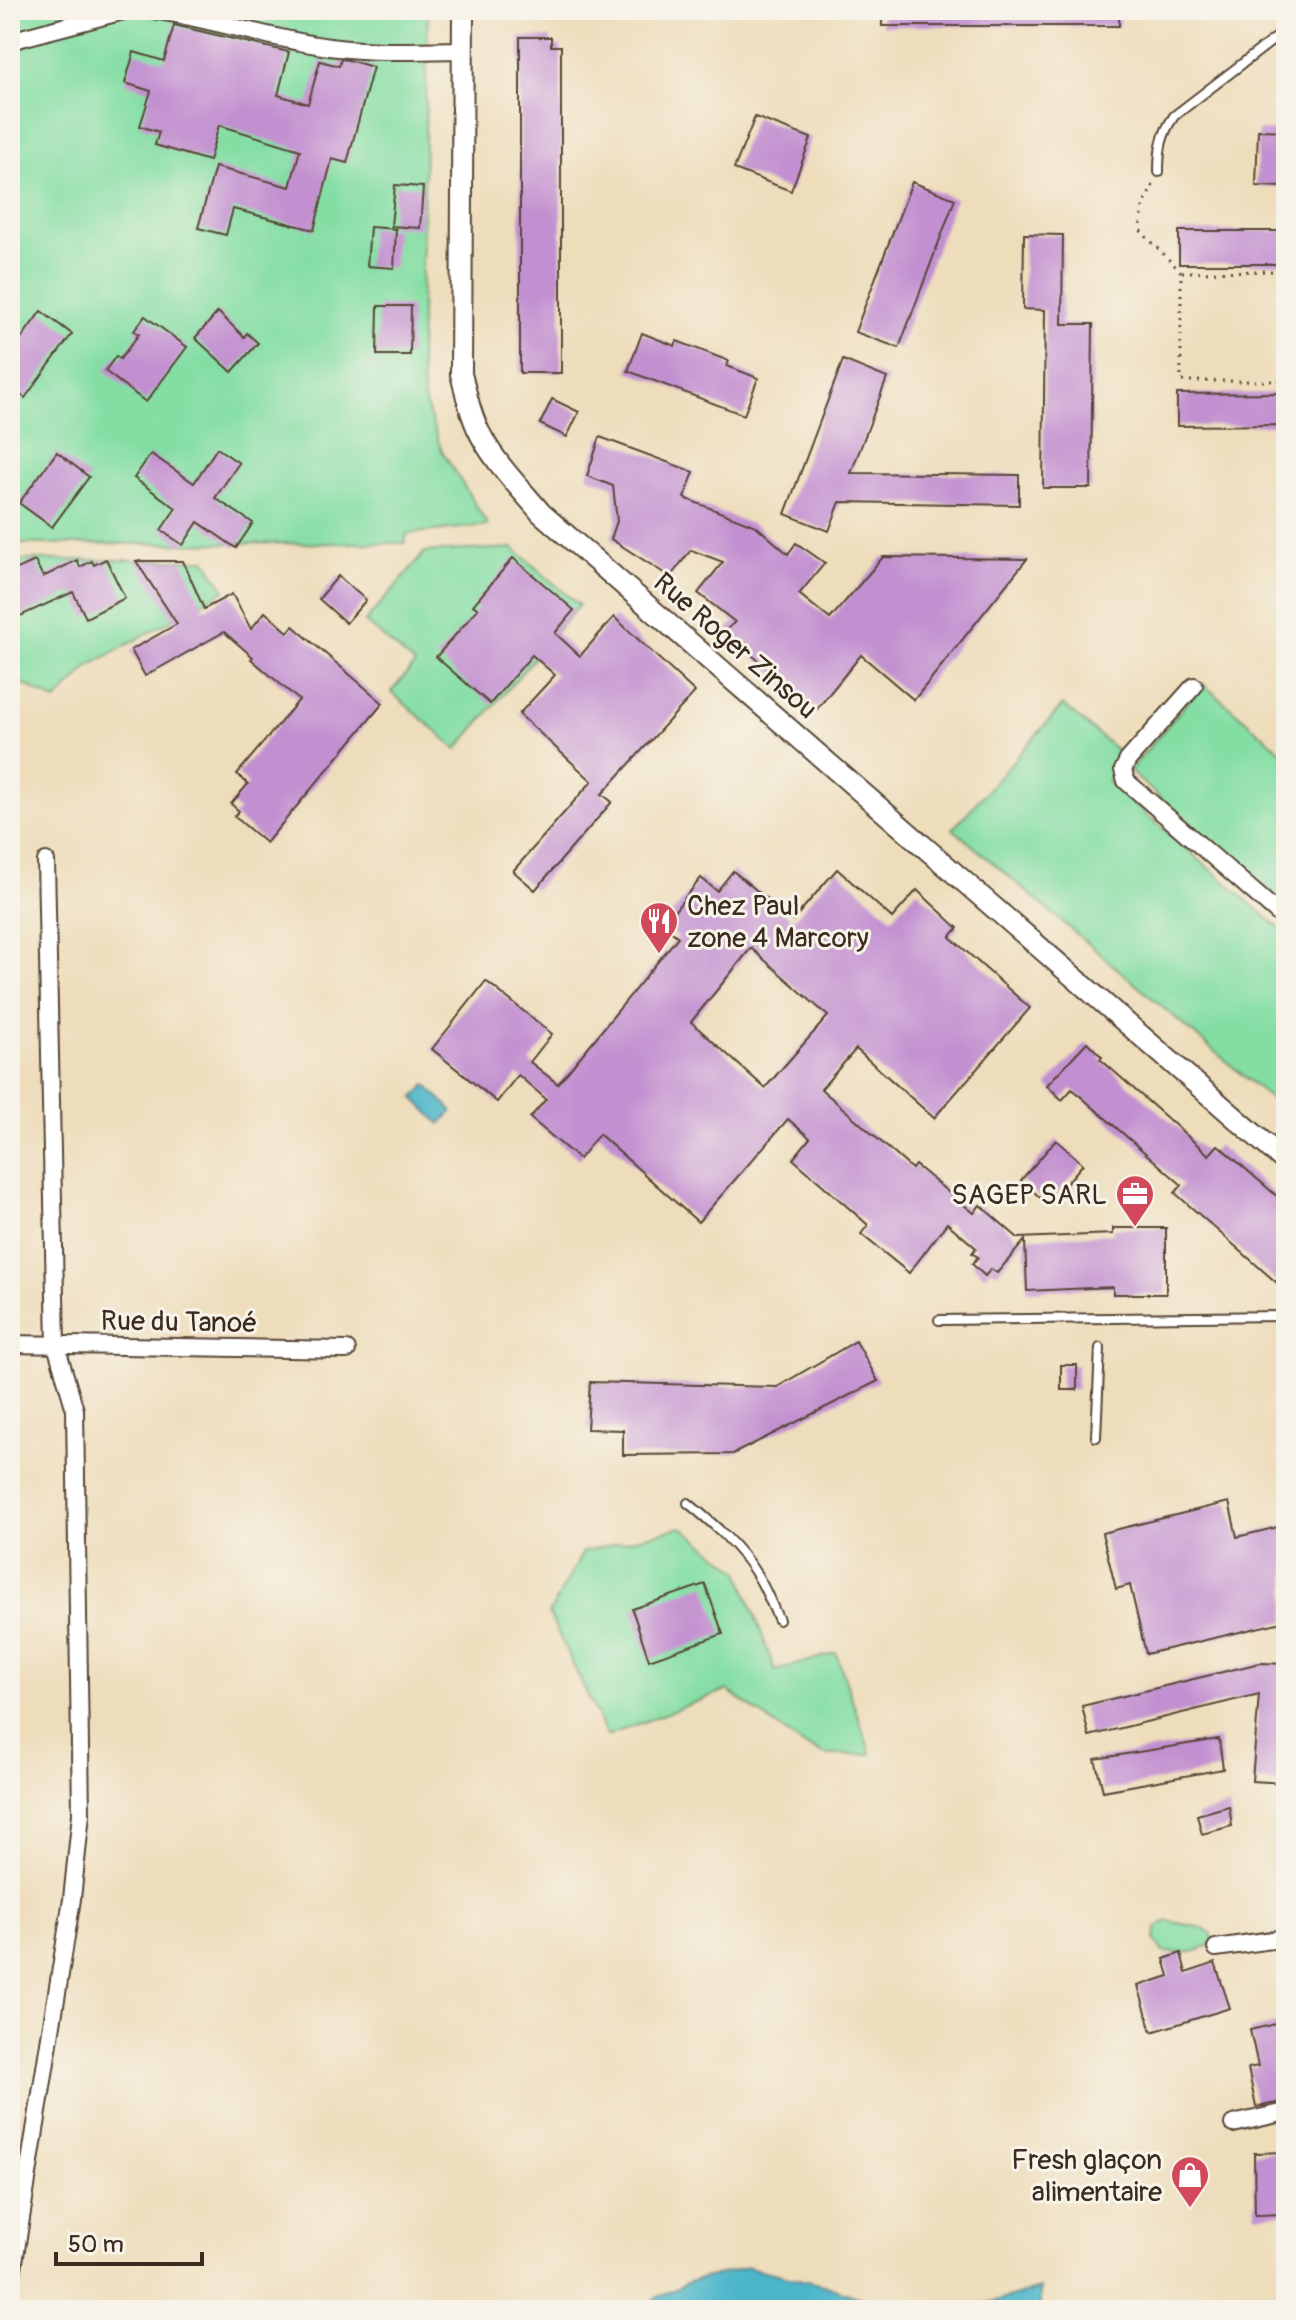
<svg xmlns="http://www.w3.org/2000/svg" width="1296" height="2320" font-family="Pangolin,sans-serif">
<rect width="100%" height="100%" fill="#f7f3e8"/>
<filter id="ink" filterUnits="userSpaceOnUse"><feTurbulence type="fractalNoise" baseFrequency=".0125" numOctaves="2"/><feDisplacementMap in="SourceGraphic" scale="16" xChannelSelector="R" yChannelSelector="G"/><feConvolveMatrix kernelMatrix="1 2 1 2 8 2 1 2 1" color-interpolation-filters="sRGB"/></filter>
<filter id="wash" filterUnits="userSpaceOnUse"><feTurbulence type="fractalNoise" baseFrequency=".006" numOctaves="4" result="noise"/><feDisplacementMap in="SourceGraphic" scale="32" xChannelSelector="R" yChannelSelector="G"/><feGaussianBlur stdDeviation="1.8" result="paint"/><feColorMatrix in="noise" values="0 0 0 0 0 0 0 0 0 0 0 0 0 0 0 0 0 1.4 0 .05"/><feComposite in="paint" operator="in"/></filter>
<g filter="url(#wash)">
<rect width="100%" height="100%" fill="#edb"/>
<g fill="#84dea4" stroke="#608461" stroke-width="2">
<path d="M10,10h418l-8,349 4,41 18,51 46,74 -81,9 -2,9 -395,1z"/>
<path d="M513,548l66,57 -122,144 -66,-57 24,-28 -50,-42 60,-70z"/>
<path d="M10,560h195l20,30 -136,76 -33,35 -46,-24z"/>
<path d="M1203,684l83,71v151l-157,-135z"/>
<path d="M1063,705l63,53 -19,23 179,153v178l-333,-283z"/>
<path d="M682,1527l57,44 36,100 61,-18 35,101 -44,1 -24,-10 -76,-55 -120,46 -58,-122 34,-62z"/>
<path d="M1167,1921l36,7 9,6 1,8c-15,13 -31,11 -50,10l-8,-12 1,-12z"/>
</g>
<g fill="#4cb6ca" stroke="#447074" stroke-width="2">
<path d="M426,1085l27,26 -13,13 -26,-26z"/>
<path d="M748,2267l75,18 54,19 22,3h74l67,-18v21h-398l16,-13 31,-15z"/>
</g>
<g id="blocks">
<g fill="#c290d0" fill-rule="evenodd">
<rect x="882" y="10" width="237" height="16"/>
<path d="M174,25l115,27 -11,43 30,9 12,-43 19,5 2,-7 7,1 25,7 -26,96 -15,-4 -18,71 -81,-21 -7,26 -28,-7 17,-61 75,20 10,-37 -81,-25 -10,36 -54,-16 4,-13 -19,-6 11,-35 -26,-8 9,-31 30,9z"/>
<path d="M520,37h31v9h10v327h-41z"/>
<path d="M755,117l56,21 -20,53 -57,-22z"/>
<path d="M1258,130l28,1v56l-30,-1z"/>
<path d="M912,182l43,17 -56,149 -44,-16z"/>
<path d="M395,185l28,2 -3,41 -29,-2z"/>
<path d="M370,227l26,2 -2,39 -27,-2z"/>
<rect x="1179" y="231" width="107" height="33"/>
<path d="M1024,234l39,1 -1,89h31l-2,164h-48l2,-178 -22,-1z"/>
<path d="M378,306h33l-1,49h-33z"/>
<path d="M41,311l31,23 -47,64 -15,-10v-34z"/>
<path d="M218,312l26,25 3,-4 11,10 -26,29 -37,-34z"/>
<path d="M145,316l42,31 -41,55 -41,-31 11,-15 4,3 19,-25 -5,-3z"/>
<path d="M642,333l33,13 2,-5 52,20 -2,5 31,12 -14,37 -116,-44z"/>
<path d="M843,360l44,18 -36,95 168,2v30l-179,-3 -11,29 -44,-17z"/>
<path d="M1286,393v32l-109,1v-32z"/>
<path d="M552,399l27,13 -12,25 -27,-13z"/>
<path d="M600,437l94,35 -10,26 72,28 32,28 8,-11 29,20 -26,31 31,25 53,-62 144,2 -113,141 -53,-45 -44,54 -93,-77 11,-10 -37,-29 25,-31 -32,-12 -21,27 -59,-38 6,-18 -4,-35 -26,-10z"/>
<path d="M217,448l22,15 -24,35 38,25 -17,25 -38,-26 -15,23 -22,-15 15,-22 -42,-30 17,-24 43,29z"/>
<path d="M57,452l32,25 -37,50 -33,-24z"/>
<path d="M513,558l61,52 -19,23 25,23 34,-39 81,75 -93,102 10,8 -77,88 -22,-19 79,-90 -73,-67 36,-39 -23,-20 -42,49 -54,-47 42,-48 -5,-4z"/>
<path d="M106,559l19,39 -39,20 -13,-26 -55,25 -8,-19v-26l25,-11 8,16 34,-17 3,7 12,-6 2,4z"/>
<path d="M136,561h47l21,48 28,-15 19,35 14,-17 23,20 5,-6 90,77 -117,140 -32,-27 5,-5 -8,-7 17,-20 -11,-10 62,-74 -48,-41 2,-2 -29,-25 -79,44 -14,-26 46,-26z"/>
<path d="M338,576l28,24 -20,23 -27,-24z"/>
<path d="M837,869l55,49 25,-28 41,38 -8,9 80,71 -96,110 -78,-69 -35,40 91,80 3,-4 59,48 6,-8 38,33 95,-4v-6h53v66h-53v-7l-86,4 -2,-51 -28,33 -6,-4 -6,7 -13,-12 6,-7 -6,-4 4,-5 -29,-25 -38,50 -48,-39 7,-9 -75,-66 17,-21 -22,-19 -90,103 -99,-88 -20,25 -49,-41 16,-19 -28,-24 -21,27 -65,-53 54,-68 66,53 -22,28 28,22 120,-147 -15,-12 38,-47 16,13 16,-20 60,49zM751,948l77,68 -63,72 -74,-66z"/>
<path d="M1087,1042l15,15 -2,2 109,96 9,-10 68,59v87l-111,-98 7,-8 -110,-96 -10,11 -15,-15z"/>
<path d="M1056,1140l27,24 -35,41 -27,-25z"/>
<path d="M856,1341l22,40 -145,73 -110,1v-25l-36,-1 3,-47 187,5z"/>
<rect x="1061" y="1365" width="16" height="25"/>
<path d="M1229,1502l8,35 49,-12v96l-140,33 -16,-69 -14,4 -14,-56z"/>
<path d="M705,1584l18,50 -74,26 -17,-51z"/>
<path d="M1260,1663l26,1 -1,119 -33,-2 7,-87 -170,42 -7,-30z"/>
<path d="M1219,1739l4,30 -120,22 -8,-32z"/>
<path d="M1229,1806l3,20 -30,8 -5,-19z"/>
<path d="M1181,1953l5,20 29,-10 15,45 -78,24 -14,-46 31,-10 -5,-17z"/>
<path d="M1284,2022l2,79 -30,6 -8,-39 10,-2 -8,-36z"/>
<path d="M1286,2152v62l-31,1 -1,-62z"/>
</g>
</g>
</g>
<g filter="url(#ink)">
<use href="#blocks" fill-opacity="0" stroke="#564536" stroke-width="2"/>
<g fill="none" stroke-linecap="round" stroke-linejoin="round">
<g stroke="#564536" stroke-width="12">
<g id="service">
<path d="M1159,172c0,-22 2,-37 15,-56l112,-86"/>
<path d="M939,1320l347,-4"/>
<path d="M1096,1437l4,-89"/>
<path d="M688,1503c26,21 52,44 69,72 9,14 15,31 22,45"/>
</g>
</g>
<g stroke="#564536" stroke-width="20">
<g id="minor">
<path d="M154,10c59,9 115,29 175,37 44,6 90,4 135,3"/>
<path d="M10,41l117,-31"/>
<path d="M1194,686l-66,74 -5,10 3,11 160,139"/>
<path d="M10,1344l337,6"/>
<path d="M1216,1948l70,-10"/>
<path d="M1233,2124l53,-12"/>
<path d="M10,2287l62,-388 9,-85 -6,-404 -19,-65 -10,-484"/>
</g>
</g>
<g stroke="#564536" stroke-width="24">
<path id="tertiary" d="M463,10l-2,364c6,22 10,45 22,65 15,27 38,50 58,74l745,649"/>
</g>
<g stroke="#564536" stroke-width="3" stroke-dasharray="2 6" stroke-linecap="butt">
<path d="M1153,185l-10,22 -3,23 41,42v109h105"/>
<path d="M1182,272l104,-1"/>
</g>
<use href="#service" stroke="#fff" stroke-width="8"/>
<use href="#minor" stroke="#fff" stroke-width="16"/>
<use href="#tertiary" stroke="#fff" stroke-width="20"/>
</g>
</g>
<defs>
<g id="restaurant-pin" transform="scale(2)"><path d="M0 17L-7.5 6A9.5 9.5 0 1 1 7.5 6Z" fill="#d1495b" stroke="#f7f3e8"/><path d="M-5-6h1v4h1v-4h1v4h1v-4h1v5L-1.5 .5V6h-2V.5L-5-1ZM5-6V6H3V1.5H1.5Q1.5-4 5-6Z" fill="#fff"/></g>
<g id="office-pin" transform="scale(2)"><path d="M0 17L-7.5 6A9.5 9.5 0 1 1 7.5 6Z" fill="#d1495b" stroke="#f7f3e8"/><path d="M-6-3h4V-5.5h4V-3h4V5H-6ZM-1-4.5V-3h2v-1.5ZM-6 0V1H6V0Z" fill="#fff"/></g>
<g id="shop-pin" transform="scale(2)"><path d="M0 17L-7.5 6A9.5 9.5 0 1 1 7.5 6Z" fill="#d1495b" stroke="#f7f3e8"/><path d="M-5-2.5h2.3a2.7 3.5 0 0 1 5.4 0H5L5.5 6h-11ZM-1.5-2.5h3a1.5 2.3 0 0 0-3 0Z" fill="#fff"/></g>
</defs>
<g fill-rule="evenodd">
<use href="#restaurant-pin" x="659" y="921"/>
<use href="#office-pin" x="1135" y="1194"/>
<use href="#shop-pin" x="1190" y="2175"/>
</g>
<g text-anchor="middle" stroke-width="6" stroke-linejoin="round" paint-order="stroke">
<g font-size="28" fill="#3b2a1e" stroke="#f7f3e8">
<text transform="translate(736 645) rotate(41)" y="10">Rue Roger Zinsou</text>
<text transform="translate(179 1321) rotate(1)" y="10">Rue du Tanoé</text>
</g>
<g font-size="28" fill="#3b2a1e" stroke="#f7f3e8" text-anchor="end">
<text x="687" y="915" text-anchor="start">Chez Paul<tspan x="687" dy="32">zone 4 Marcory</tspan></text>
<text x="1107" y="1204">SAGEP SARL</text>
<text x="1162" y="2169">Fresh glaçon<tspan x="1162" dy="32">alimentaire</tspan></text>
</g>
</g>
<rect width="1296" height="2320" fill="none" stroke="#f7f3e8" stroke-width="40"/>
<path d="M56 2252v12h146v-12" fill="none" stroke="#3b2a1e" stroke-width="4"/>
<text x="68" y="2252" font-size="24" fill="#3b2a1e" stroke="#f7f3e8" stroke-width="6" paint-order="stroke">50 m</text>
</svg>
